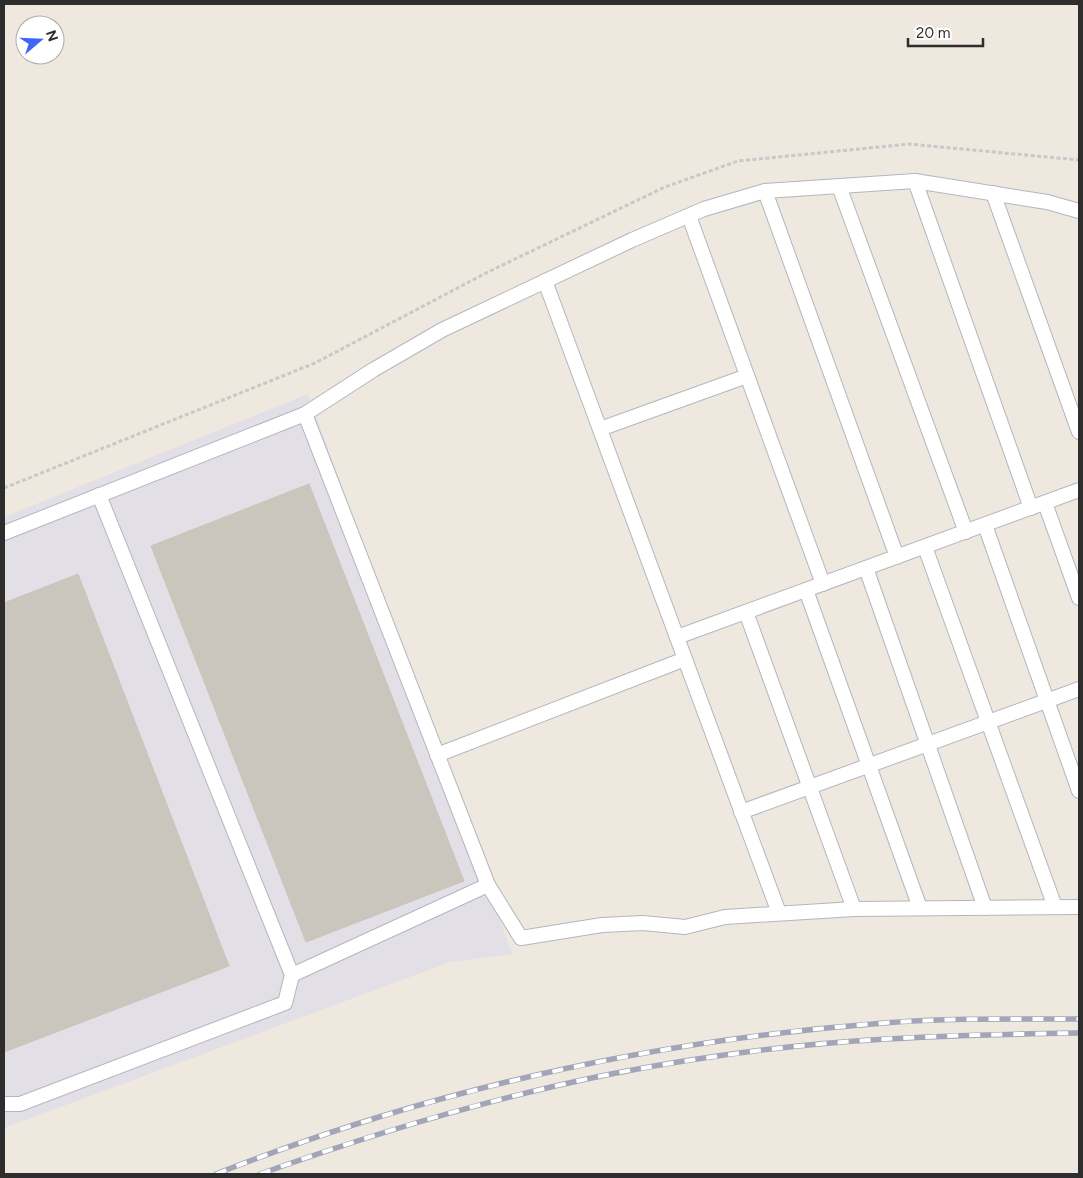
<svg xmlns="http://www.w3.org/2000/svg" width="1083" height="1178" font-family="Figtree,sans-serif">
<rect width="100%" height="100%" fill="#eee8df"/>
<path fill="#e2dfe7" d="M308,394l204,560 -62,8 -446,166v-611z"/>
<g fill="#cac6bd" stroke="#cac4b8">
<path d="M309,484l155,397 -158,61 -155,-396z"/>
<path d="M78,574l151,392 -225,86v-449z"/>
</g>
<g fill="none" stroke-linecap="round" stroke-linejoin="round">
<g stroke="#b3b6c0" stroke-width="16">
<g id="lane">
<path d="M915,181l116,327"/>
<path d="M839,186l127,346"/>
<path d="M765,191l132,366"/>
<path d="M993,193l86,239"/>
<path d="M689,216l134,368"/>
<path d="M545,281l234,632"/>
<path d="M600,429l147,-53"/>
<path d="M1045,503l34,95"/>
<path d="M985,525l94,266"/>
<path d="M4,533l301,-119 68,-44 69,-40 190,-90 72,-31 61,-18 150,-10 132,21 32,9"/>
<path d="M925,547l130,360"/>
<path d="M866,568l119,340"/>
<path d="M806,590l114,318"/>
<path d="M746,612l108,297"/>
<path d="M677,637l402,-147"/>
<path d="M437,755l248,-96"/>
<path d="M741,812l338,-123"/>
<path d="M488,885l33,53 81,-13 41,-2 42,4 40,-10 129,-8 225,-2"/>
<path d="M292,975l196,-90 -183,-471"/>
<path d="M4,1104h16l265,-101 7,-28 -193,-480"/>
</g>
</g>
<path stroke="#c8c8c8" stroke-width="3" stroke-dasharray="4 2.5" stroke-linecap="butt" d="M4,488l311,-125 173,-91 177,-85 73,-26 171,-17 170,16"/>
<use href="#lane" stroke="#fff" stroke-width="14"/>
<g stroke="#a1a5b7" stroke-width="5.5">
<g id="rail">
<path d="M216,1174c213,-84 440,-134 668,-151 65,-5 130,-4 195,-4"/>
<path d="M260,1174c115,-41 231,-76 351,-100 88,-17 185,-30 275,-35 64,-4 129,-5 193,-6"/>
</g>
</g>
<use href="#rail" stroke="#fff" stroke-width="4" stroke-dasharray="11" stroke-linecap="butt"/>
</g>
<rect width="1083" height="1178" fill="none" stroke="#2d2d2d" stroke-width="10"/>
<g transform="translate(40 40) rotate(71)"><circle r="24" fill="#ffffff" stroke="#ababab"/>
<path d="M0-4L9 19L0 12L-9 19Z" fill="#3f64fb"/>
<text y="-8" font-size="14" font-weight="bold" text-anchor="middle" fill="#2d2d2d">N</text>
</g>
<path d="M908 38v8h75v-8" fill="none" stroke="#2d2d2d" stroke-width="2.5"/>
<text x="916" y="38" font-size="15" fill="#2d2d2d" stroke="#ffffff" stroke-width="4" paint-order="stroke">20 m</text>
</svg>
